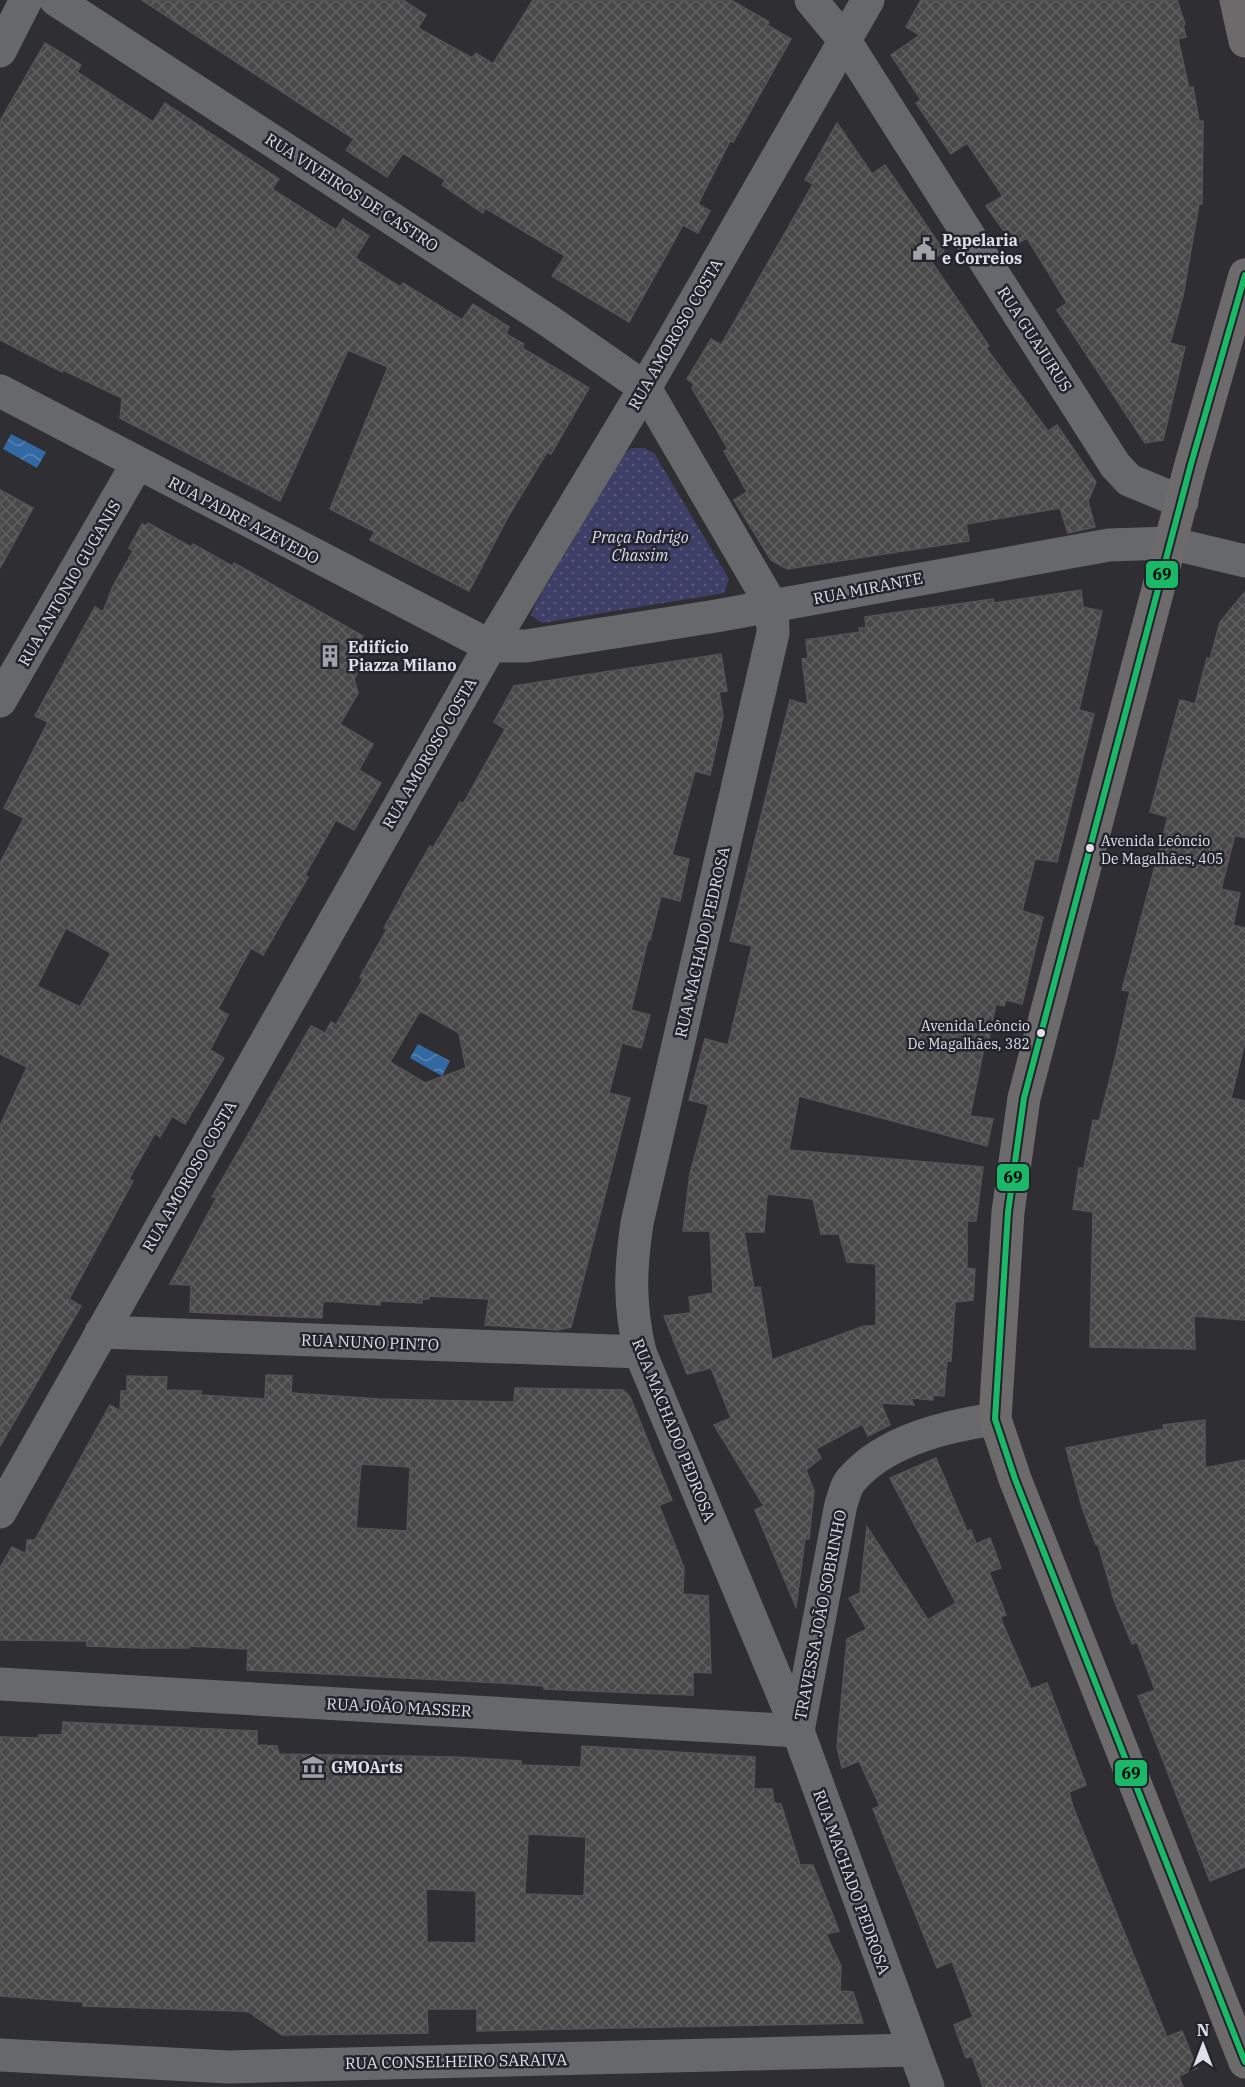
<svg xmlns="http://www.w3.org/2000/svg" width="1245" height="2087" font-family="'IBM Plex Serif',serif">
<defs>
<pattern id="park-dots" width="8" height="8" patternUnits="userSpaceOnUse" patternTransform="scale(1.5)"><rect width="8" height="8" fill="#3e3f67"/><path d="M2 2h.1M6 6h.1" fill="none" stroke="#595a7d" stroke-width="1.8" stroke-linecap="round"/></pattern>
<pattern id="water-waves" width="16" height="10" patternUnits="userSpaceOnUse" patternTransform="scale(1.5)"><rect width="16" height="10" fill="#3369a2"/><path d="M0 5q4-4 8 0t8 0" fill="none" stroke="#5a85b3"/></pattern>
<pattern id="building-cross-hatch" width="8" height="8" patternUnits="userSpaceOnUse" patternTransform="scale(1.5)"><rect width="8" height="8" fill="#494849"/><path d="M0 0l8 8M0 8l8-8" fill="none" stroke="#636263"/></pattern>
</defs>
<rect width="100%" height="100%" fill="#2e2e33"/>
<path fill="url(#park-dots)" d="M631,448h13l10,5 75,126 -5,14 -182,30 -11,-8 5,-12 88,-149z"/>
<g fill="url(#water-waves)">
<path d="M11,434l35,18 -9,16 -34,-19z"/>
<path d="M418,1044l32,17 -8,15 -32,-18z"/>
</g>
<g fill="url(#building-cross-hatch)" stroke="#555355" stroke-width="1.5" fill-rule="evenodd">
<path d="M142,0h261l23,15 -8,13 54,30 4,-5 17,11 40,-64h198l38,22 -2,3 24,14 -58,103 -3,-1 -32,63 12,7 -12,22 -15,-8 -54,97 -77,-46 13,-20 -80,-48 -2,5 -41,-28 3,-5 -42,-27 -16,24 -41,-27 8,-11z"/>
<path d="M921,0h256l8,24 -2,1 3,12 -8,2 11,49 4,-1 6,34h4l-1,83h-3l-16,92 -13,47 15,4 -22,93 -18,3 -88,-133 10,-7 -40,-65 -13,7 -28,-39 17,-10 -36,-53 -16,11 -35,-51 5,-3 -30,-45 29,-20 -14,-8z"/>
<path d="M45,43l36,22 -4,7 76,50 12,-19 114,76 -7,10 64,41 7,-11 26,17 -14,22 45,29 3,-4 59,37 11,-16 36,23 -3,7 18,10 -2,4 67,40 -38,66 -4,-2 -39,65 -39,74 -99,-51 5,-8 -45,-23 58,-142 -40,-17 -68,151 -160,-83 2,-20 -59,-28 -1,2 -62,-32v-219z"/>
<path d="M837,123l35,51 13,-9 59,86 -13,10 58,85 -3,2 62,83 9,-6 39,57 -8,19 7,26 -27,6 -8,-25 -94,16 3,17 -182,28 -16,-9 -37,-60 13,-8 -23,-41 4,-2 -36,-61 2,-4 -7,-5 24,-40 10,6 92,-161 -8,-4z"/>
<path d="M0,490l33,18 -33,60z"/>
<path d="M148,523l43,24 2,-3 39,22 2,-3 129,73 -5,11 6,3 -7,13 5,3 -8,13 4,14 -18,31 33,20 -14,26 22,13 -27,47 -18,-10 -31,55 3,2 -45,78 -12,-7 -33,61 10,6 -18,35 14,8 -39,66 -13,-8 -12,21 -5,-4 -26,46 4,2 -64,118 12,7 -81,140v-320l27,-59 -27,-13v-191l24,-45 -20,-10 44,-86 -13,-6 60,-109 8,5 10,-26 20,-35 -4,-3 13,-24 5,2zM66,928l45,25 -31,54 -43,-21z"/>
<path d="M1081,590l2,17 19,4 -23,99 15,4 -37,148 -22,-3 -13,52 21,6 -21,87 -16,-4 -2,6 -8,-2 -8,40 -3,-1 -15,73 23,3 -6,27 -188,-50 -10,54 194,17 -7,54h-9v47l8,1 -2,31 -18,2 -4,59h-4l-3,35 -11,-1v5l-22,-2 3,7 -33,-2 9,22 -22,11 -6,-12 -46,25 5,9 -15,12 8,21 -5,48h-4l-9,68 -41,-97 9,-4 -50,-81 17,-7 -20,-50 -24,6 -23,-58 27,-3 -2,-16 24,-4 -3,-62h-27l7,-58 19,-68 -20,-5 16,-61 23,6 24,-99 -22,-5 60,-241 18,5 -6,-46 6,-1 -2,-18 54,-8 -1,-4h7l-1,-11 128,-18 1,4zM767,1194l46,5 8,35h18l8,28 29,2v62h-12l-92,34 -12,-73 -6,1 -10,-56h20z"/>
<path d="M1245,592v246l-10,-3 -14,54 19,4 -7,32 12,3v114l-14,56 14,3v219l-51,-4 1,33 -105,-2 3,-135 -20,-3 6,-41h5l9,-48 6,1 16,-62 15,-68 -8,-1 46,-173 -18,-5 30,-112 15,4 12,-46 3,1 10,-37z"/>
<path d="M721,654l6,37 -8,1 4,24 -13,59 -15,-4 -23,84 17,4 -9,42 -19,-5 -11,44h-2l-17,70 19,5 -9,33 -19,-5 -13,50 21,5 -59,229 -14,3 -72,-5 4,-26 -60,-3v3h-7v4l-42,-2v4l-57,-4 -1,17 -132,-6 1,-27 -21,-1 47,-87h-5l99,-171 14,7 6,-11 5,3 27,-46 -3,-2 27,-48 -3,-1 24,-44 22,-38 3,2 27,-46 3,2 42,-75 -11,-7 20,-36zM420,1011l39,22 7,35 -41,15 -35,-21z"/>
<path d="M266,1375l26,1 -1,17 88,6 135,3 1,-14 108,2 7,7 42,103 -13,5 25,63 -1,26 25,2 3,77 -18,-1v23l-55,-2 -94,-4v-3l-42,-3 -255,-13 1,-21 -59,-3v2h-46l-56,-2v-5l-87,-1v-72l12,-21 14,7 1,-14h8l75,-135 10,6 1,-20h6v-15l40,1 -1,13 35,1v4l64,4zM361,1464l49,3 -3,64 -51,-3z"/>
<path d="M1205,1420v48l40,-8v407l-35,14 -72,-185 17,-6 -18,-48 -5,2 -18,-44 -16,-56 -2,1 -14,-38 -16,-59 98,-19 -1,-4z"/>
<path d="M936,1458l31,73 4,-1 5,14 14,-6 11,30 -12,4 17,43 -6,2 31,72 16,-6 39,102 -17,7 4,15 94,230 15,-6 15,37 -18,8 4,11h-200l-11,-31 -6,2 -12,-33 19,-8 -21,-56 -15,7 -64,-159 7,-3 -21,-45 -17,7 -5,-21 10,-108 20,-10 -18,-31 11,-5 7,-66 61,93 28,-17 -66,-125z"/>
<path d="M63,1722l194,9v14l20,1 2,8 177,3 65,4v4l60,2 1,-21 173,11 -1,32h18l2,14 7,1 19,61h13l26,66 -13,3 15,32 -1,25 13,1 10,31 -386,8v-22h-50l1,24 -146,2 -33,-23 -9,-1 -157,-5v-4l-83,-6v-259l39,1v-3h23zM528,1834l58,3 -2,59 -59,-2zM426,1889l50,2v52l-49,-1z"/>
</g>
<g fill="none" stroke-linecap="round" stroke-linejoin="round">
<g stroke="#67686c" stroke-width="33">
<path d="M56,0l493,321 96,67 127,218 1,27 -136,590c-7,48 -8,82 3,129l158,379 130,356"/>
<path d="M811,0l34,41 270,424 14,15 53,22"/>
<path d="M0,51l26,-51"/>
<path d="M0,391l490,255h36l190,-30 393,-71 61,-2 75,18"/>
<path d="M0,701l137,-237"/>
<path d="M101,1332l539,20"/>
<path d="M0,1512l490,-866 155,-258 223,-388"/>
<path d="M0,1684l798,47 43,-227c3,-8 5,-19 11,-25 34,-39 95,-53 143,-60"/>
<path d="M0,2055l228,12 685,-17"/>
</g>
<g stroke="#6c6a6a" stroke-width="33">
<path d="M1236,0l9,41"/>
<path d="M1245,275l-54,189 -167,634 -16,114 -13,207 20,60 230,583"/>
</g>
<g stroke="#22232c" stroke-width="10">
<path id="bus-1" d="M1245,275l-54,189 -167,634 -16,114 -13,207 20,60 230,583"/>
</g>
<use href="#bus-1" stroke="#1ab867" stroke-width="6"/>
</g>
<defs>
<g id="civic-bare" transform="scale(1.8)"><path d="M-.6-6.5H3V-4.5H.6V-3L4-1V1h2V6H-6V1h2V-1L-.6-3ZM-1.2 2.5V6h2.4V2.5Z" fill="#a1a2a8" stroke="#22232c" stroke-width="2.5" paint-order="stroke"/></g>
<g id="building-bare" transform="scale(1.8)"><path d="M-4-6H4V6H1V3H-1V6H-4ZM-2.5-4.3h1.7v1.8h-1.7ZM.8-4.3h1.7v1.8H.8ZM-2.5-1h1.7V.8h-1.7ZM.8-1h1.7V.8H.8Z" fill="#a1a2a8" stroke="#22232c" stroke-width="2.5" paint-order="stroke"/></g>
<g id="museum-bare" transform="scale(1.8)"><path d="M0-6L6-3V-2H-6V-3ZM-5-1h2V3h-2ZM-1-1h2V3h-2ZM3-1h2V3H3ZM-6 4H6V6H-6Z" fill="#a1a2a8" stroke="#22232c" stroke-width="2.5" paint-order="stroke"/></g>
</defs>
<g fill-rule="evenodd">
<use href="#civic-bare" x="924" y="249"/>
<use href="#building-bare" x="330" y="656"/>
<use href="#museum-bare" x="313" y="1767"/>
</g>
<g fill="#dfe0e7" stroke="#22232c" stroke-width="2">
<circle cx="1090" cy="848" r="5"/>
<circle cx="1041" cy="1033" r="5"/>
</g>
<g text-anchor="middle" stroke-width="5" stroke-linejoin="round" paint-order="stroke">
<g font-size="14" fill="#dfe0e7" stroke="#22232c" text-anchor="start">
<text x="1101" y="846">Avenida Leôncio<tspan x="1101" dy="18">De Magalhães, 405</tspan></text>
<text x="1030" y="1031" text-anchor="end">Avenida Leôncio<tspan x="1030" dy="18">De Magalhães, 382</tspan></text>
</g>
<g font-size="16" fill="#dfe0e7" stroke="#22232c">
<text transform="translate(352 192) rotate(33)" y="6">RUA VIVEIROS DE CASTRO</text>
<text transform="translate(675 334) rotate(-60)" y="6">RUA AMOROSO COSTA</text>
<text transform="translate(1035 339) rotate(57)" y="6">RUA GUAJURUS</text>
<text transform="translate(244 520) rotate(28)" y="6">RUA PADRE AZEVEDO</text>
<text transform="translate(69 583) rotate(-60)" y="6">RUA ANTONIO GUGANIS</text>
<text transform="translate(868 588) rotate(-11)" y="6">RUA MIRANTE</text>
<text transform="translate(429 753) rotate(-60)" y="6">RUA AMOROSO COSTA</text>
<text transform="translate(702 942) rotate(-77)" y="6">RUA MACHADO PEDROSA</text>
<text transform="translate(189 1176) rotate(-60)" y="6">RUA AMOROSO COSTA</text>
<text transform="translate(370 1342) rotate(2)" y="6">RUA NUNO PINTO</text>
<text transform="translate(674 1430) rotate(68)" y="6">RUA MACHADO PEDROSA</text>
<text transform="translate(820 1615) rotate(-79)" y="6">TRAVESSA JOÃO SOBRINHO</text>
<text transform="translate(399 1707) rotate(3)" y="6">RUA JOÃO MASSER</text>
<text transform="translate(852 1882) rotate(70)" y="6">RUA MACHADO PEDROSA</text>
<text transform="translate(456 2061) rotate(-1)" y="6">RUA CONSELHEIRO SARAIVA</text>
</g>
<g font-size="16" font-weight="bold" fill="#dfe0e7" stroke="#22232c" text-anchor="start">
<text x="942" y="246">Papelaria<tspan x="942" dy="18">e Correios</tspan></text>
<text x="348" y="653">Edifício<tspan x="348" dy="18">Piazza Milano</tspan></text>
<text x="331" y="1773">GMOArts</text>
</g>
<g font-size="16" font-style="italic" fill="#d9dbf1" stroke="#22232c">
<text x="640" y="543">Praça Rodrigo<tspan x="640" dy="18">Chassim</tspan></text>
</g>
</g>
<g stroke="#22232c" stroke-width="2">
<rect x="1145" y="560" width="34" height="29" rx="6" fill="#1ab867"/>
<rect x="996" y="1163" width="34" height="29" rx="6" fill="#1ab867"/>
<rect x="1114" y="1759" width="34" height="28" rx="6" fill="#1ab867"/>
</g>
<g font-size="16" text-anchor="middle" font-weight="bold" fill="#111">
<text x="1162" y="580">69</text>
<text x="1013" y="1183">69</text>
<text x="1131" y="1779">69</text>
</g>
<g transform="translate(1203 2045)" stroke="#22232c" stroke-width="4.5" paint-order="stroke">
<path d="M0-4.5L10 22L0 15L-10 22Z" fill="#dfe0e7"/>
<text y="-9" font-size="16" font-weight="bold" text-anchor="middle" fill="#dfe0e7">N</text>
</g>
</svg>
